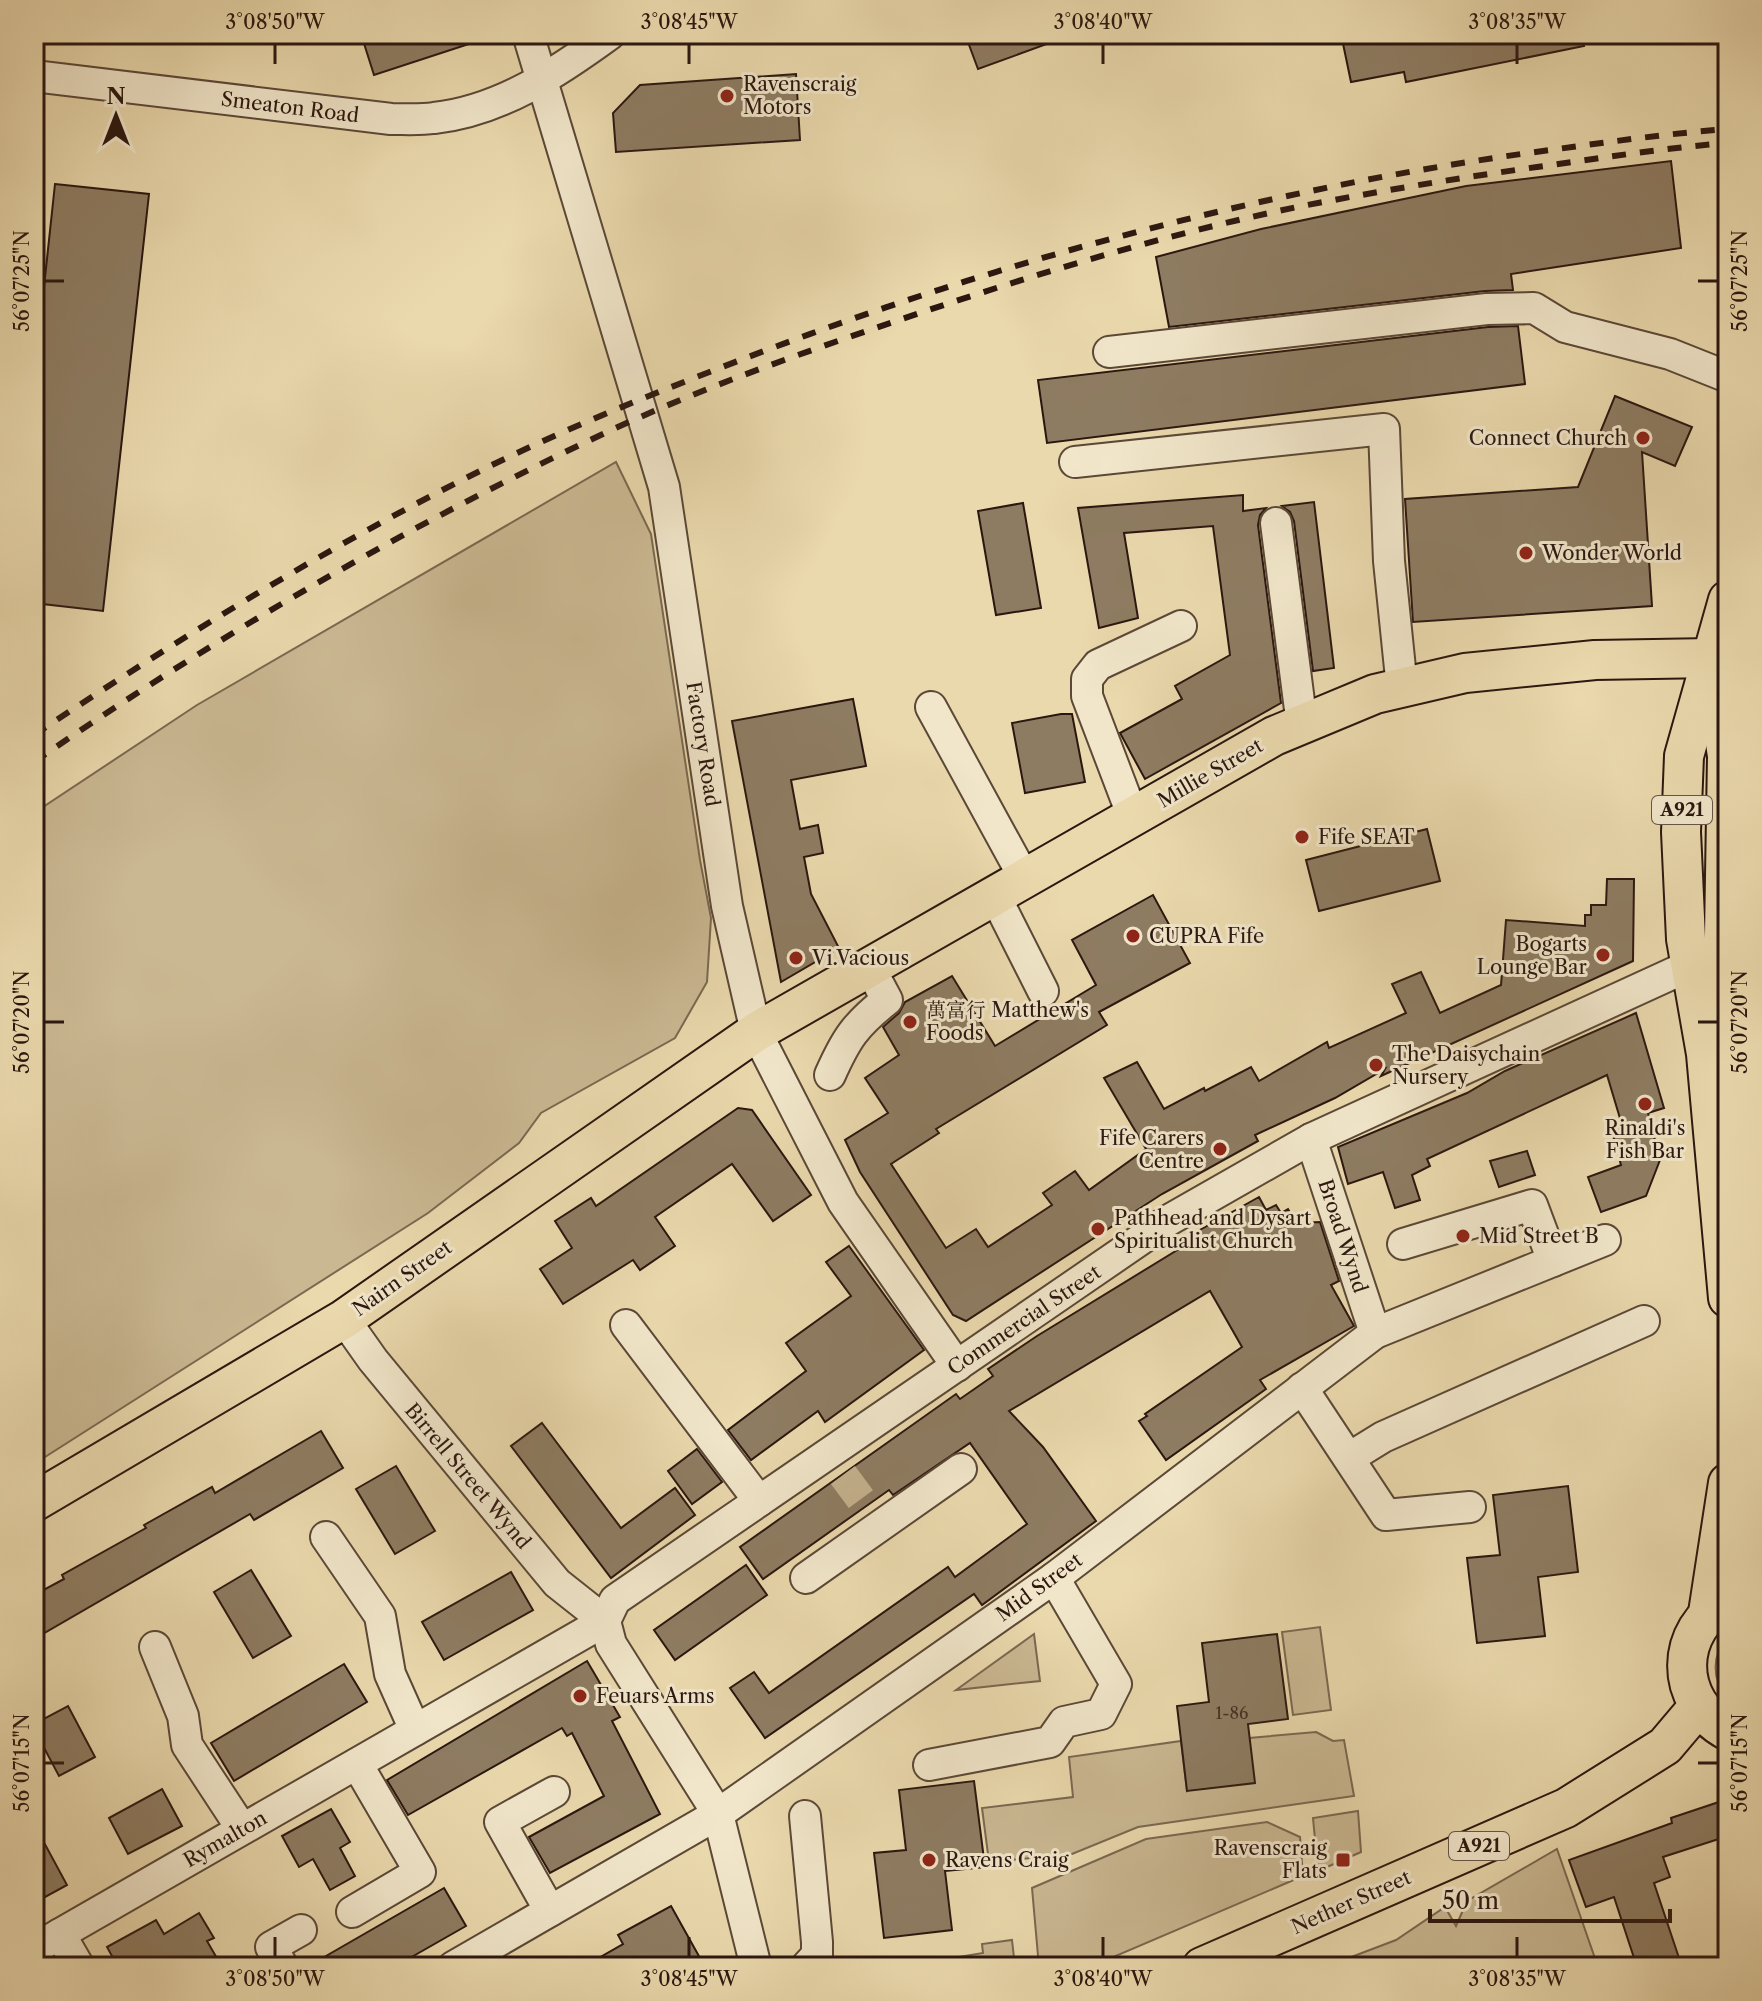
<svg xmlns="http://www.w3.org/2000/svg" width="1762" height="2001" font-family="'Libre Caslon Text','Noto Serif SC',serif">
<rect width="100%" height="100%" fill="#ead9ad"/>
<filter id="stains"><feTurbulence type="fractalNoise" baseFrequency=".0025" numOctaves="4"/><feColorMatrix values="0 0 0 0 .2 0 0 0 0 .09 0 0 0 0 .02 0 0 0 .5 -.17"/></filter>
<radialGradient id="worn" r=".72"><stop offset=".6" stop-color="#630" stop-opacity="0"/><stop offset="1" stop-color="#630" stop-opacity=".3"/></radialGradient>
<g fill="#cab892" stroke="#7a6851" stroke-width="2">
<path d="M616,462l35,72 49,326 11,58 -4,64 -32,56 -134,75 -22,30 -91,70 -394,251v-651l163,-108z"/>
<path d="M1320,1627l11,83 -38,5 -11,-83z"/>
<path d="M1034,1634l6,47 -84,9z"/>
<path d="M1728,1634v65c-17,-21 -16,-43 0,-65z"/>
<path d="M1316,1732l17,9 11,-1 10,56 -216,31 -66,27 -83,8 -7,-54 91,-11 -4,-40 112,-16 6,50 62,-53z"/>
<path d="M1358,1811l3,41 -43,19 -5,-53z"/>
<path d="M1267,1822l33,15 3,39 -213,91h-51l-7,-79 114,-49z"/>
<path d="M1557,1849l41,118h-273l71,-27 49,-33 11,19 11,-25z"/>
<path d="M1012,1940l3,27h-117l85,-14 -1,-9z"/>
</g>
<g fill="#8e7c62" stroke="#2b1710" stroke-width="2">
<path d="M361,34h122l1,5 -110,36z"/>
<path d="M965,34h100l1,3 -88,32z"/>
<path d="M1341,34h241l2,12 -178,36 -2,-10 -53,10z"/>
<path d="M796,74l4,66 -184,12 -3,-39 27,-28z"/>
<path d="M1671,161l10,87 -170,26 2,16 -28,1 -316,36 -13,-70 105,-28 205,-43z"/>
<path d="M55,184l94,10 -46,417 -69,-8v-308l9,1z"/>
<path d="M1518,326l7,58 -478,59 -9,-63 450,-53z"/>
<path d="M1615,396l77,31 -17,39 -33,-14 10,154 -239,16 -8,-123 173,-12z"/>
<path d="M1243,495v16l23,-3 -6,7 -2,10 23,178 -136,76 -25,-46 62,-34 -7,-13 55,-31 -17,-129 -89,7 14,85 -39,10 -21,-120z"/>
<path d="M1314,502l20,166 -21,3 -19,-150 -4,-9 -8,-6z"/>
<path d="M1023,503l18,105 -45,7 -18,-104z"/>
<path d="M853,699l13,67 -75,14 9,49 18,-4 5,28 -19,4 7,37 28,54 -58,34 -49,-261z"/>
<path d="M1061,714h11l13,68 -60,11 -13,-70z"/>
<path d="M1427,829l13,52 -121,30 -13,-51z"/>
<path d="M1607,879h27l-1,82 -252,115 4,-7 -50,29 -80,37 3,6 -96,53 -196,127 -13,-6 -93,-143 -15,-32 43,-27 -23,-35 34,-23 -16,-28 16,-14 6,-11 47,-26 43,70 101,-61 -24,-45 81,-45 37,68 -91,49 8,13 -171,104 3,4 -48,31 55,84 30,-19 12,18 64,-42 -9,-12 32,-22 14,19 57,-41 -42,-71 33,-16 27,47 40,-21 1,3 46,-24 8,14 68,-39 2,6 77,-35 -14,-29 29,-12 19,41 61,-28 5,-65 79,6v-11h6v-10h15z"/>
<path d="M1636,1013l28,95 -16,5 12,47 -14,36 -45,16 -13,-35 33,-12 -10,-37 11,-3 -15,-50 -180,84 3,7 -18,9 8,25 -25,8 -12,-36 -35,12 -10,-37 129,-54 38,-22z"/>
<path d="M738,1108l14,2 59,85 -38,26 -41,-57 -77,53 20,29 -35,24 -7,-10 -70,44 -23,-35 32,-21 -17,-27 36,-23 5,8z"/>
<path d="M1527,1151l8,24 -36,12 -9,-26z"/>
<path d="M1259,1197l7,13 10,-5 5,8 7,-4 8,14 24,-1 19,59 -8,4 23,41 -94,54 6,9 -100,71 -27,-39 8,-5 -2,-2 97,-67 -32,-56 -201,120 34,36 53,74 -114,84 -8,-11 -209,144 -35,-50 24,-16 15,21 179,-126 7,10 72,-53 -57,-81 -77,52 -4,-5 -126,89 -23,-32 216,-153 4,5 33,-23 -5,-7 49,-33 155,-95 -3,-5z"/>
<path d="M849,1246l75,104 -99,72 -7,-11 -67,49 -23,-30 78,-59 -20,-28 65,-47 -25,-34z"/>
<path d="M542,1423l79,105 54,-40 20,27 -84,63 -100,-132z"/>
<path d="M321,1431l22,37 -89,52 -4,-6 -216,125v-44l30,-16 -2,-4 84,-47 -2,-3 68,-38 3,6z"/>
<path d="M697,1449l25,33 -30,22 -24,-33z"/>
<path d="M396,1466l39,65 -40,23 -39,-65z"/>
<path d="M1568,1486l10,86 -40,5 7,59 -68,7 -10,-85 33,-3 -7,-60z"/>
<path d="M746,1565l21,30 -92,65 -21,-30z"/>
<path d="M251,1570l40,66 -38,22 -39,-66z"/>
<path d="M511,1572l22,38 -89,50 -22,-38z"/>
<path d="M1277,1634l11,85 -40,5 7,59 -68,8 -10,-85 32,-4 -7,-59z"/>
<path d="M587,1661l33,56 -8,4 48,93 -110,59 -21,-36 75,-41 -32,-63 -5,3 -5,-8 -154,87 -21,-35z"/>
<path d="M344,1664l23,38 -133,79 -23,-38z"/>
<path d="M68,1706l27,51 -36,19 -25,-47v-5z"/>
<path d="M974,1781l11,86 -40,4 7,59 -68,8 -10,-85 32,-3 -7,-60z"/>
<path d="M162,1789l20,37 -54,28 -19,-36z"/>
<path d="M1728,1799v37l-65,21 7,20 -16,6 28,84h-45l-23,-70 -28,10 -17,-47 103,-37 -1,-5z"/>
<path d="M331,1809l19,33 -10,6 15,28 -25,14 -17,-31 -14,8 -17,-31z"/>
<path d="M34,1824l33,61 -33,18z"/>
<path d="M444,1888l22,38 -72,41h-87z"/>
<path d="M671,1906l34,61h-122l40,-23 -5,-9z"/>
<path d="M199,1913l15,25 -7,3 15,26h-104l-11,-20 49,-27 8,14z"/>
</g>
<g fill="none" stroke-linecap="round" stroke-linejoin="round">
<path stroke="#c4b28e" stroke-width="30" stroke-dasharray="30 15" stroke-linecap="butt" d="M843,1475l23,31"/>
<g stroke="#5b4837" stroke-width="34">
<g id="minor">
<path d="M528,34l136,453 63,419 29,126 87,170 114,164"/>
<path d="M34,76l357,43c14,0 29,1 43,-1 66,-7 124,-46 176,-84"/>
<path d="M1109,352l378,-43 47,-1 31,19 105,27 58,23"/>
<path d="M1075,462l309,-33 5,132 13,127"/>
<path d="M1276,523l26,202"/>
<path d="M931,707l94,172"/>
<path d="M1133,817l-46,-121v-17l11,-14 83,-39"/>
<path d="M995,896l48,95"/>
<path d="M830,1075c16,-36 25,-50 57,-75l-17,-32"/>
<path d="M1311,1139l64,194"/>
<path d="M1403,1244l129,-39 21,56"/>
<path d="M344,1319l29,41 184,223 48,38"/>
<path d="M626,1325l133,176"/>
<path d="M1302,1388l84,127 84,-8"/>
<path d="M1349,1458l34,-21 261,-116"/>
<path d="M326,1537l54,79 10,58 25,56"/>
<path d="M806,1578l155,-109"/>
<path d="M605,1621l10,-21 554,-380 142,-81 380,-174"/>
<path d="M605,1621l6,23 107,170 38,153"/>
<path d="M155,1647l28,69 4,29 55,84"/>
<path d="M929,1765l121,-23 14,-20 37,-8 15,-30 -62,-106"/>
<path d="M805,1816l12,126v13l-11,12"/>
<path d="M550,1911l-50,-89 54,-30"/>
<path d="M352,1912l68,-40 -63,-108"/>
<path d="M60,1934l19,33"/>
<path d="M34,1949l571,-328"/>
<path d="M283,1967l-12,-20 30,-17"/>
<path d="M453,1967l265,-153 336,-236 321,-245 230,-93"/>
</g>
</g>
<g stroke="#2b1710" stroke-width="42">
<g id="major">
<path d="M1728,600l-44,156 -3,76 5,107 20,115 22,244"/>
<path d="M1712,1025l12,-89 3,-180 -13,-87"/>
<path d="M34,1502l310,-183 412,-287 518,-296 101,-42 90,-21 130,-13 117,-2"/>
<path d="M1728,1600c-54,30 -55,101 0,131"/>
<path d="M1708,1613l20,-130"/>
<path d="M1202,1967l364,-159 99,-62 33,-39"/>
</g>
</g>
<use href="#minor" stroke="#f1e6ca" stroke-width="30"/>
<use href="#major" stroke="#ead9ad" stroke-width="38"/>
<g stroke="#2b1710" stroke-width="6" stroke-dasharray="14 14" stroke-linecap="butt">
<path d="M34,735c144,-96 293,-188 448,-265 84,-42 173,-77 261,-111 253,-97 516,-168 785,-206 67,-9 133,-19 200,-24"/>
<path d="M34,762c181,-125 373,-236 571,-329 94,-44 194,-79 291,-112 133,-45 269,-87 406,-115 78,-15 156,-28 235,-39 64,-9 127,-19 191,-24"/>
</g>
</g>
<path fill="none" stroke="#2b1710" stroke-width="3" d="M275,44v20M689,44v20M1103,44v20M1517,44v20M44,281h20M1698,281h20M44,1022h20M1698,1022h20M44,1763h20M1698,1763h20M275,1937v20M689,1937v20M1103,1937v20M1517,1937v20"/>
<g fill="#8f2418" stroke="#f1e6ca" stroke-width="3">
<circle cx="727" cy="96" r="8"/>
<circle cx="1643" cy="438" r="8"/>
<circle cx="1526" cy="553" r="8"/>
<circle cx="1302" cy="837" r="8"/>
<circle cx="1133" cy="936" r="8"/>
<circle cx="1603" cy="955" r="8"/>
<circle cx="796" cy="958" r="8"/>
<circle cx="910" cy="1022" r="8"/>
<circle cx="1376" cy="1065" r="8"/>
<circle cx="1645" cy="1104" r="8"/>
<circle cx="1220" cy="1149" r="8"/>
<circle cx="1098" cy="1229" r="8"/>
<circle cx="1463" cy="1236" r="8"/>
<circle cx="580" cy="1696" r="8"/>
<circle cx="929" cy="1860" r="8"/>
<rect x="1335" y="1852" width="16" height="16" rx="4"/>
</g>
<g text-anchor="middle" stroke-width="6" stroke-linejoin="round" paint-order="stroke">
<g font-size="16" fill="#443024">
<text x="1232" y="1719">1-86</text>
</g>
<g fill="#f1e6ca" stroke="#665548" stroke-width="2">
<rect x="1652" y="796" width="60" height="28" rx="6"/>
<rect x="1449" y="1832" width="60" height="28" rx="6"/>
</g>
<g font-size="18" font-weight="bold" fill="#2b1710">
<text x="1682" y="816">A921</text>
<text x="1479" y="1852">A921</text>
</g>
<g font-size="20" fill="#2b1710" stroke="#f1e6ca" text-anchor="start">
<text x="743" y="91">Ravenscraig<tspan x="743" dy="23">Motors</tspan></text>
<text x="1627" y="445" text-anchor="end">Connect Church</text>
<text x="1542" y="560">Wonder World</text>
<text x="1318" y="844">Fife SEAT</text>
<text x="1149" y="943">CUPRA Fife</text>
<text x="1587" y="951" text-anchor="end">Bogarts<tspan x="1587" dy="23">Lounge Bar</tspan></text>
<text x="812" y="965">Vi.Vacious</text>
<text x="926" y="1017">萬富行 Matthew's<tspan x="926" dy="23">Foods</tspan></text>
<text x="1392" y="1061">The Daisychain<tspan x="1392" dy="23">Nursery</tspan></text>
<text x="1645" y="1135" text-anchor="middle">Rinaldi's<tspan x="1645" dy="23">Fish Bar</tspan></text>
<text x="1204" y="1145" text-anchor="end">Fife Carers<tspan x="1204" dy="23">Centre</tspan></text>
<text x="1114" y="1225">Pathhead and Dysart<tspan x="1114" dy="23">Spiritualist Church</tspan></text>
<text x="1479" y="1243">Mid Street B</text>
<text x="596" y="1703">Feuars Arms</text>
<text x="1327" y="1855" text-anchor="end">Ravenscraig<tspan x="1327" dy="23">Flats</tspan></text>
<text x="945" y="1867">Ravens Craig</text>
</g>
<g font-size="20" fill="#2b1710" stroke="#f1e6ca">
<text transform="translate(290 107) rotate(7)" y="7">Smeaton Road</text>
<text transform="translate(703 744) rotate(81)" y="7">Factory Road</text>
<text transform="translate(1210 773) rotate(-30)" y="7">Millie Street</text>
<text transform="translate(1343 1236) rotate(72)" y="7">Broad Wynd</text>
<text transform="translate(402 1278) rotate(-35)" y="7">Nairn Street</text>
<text transform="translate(1024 1320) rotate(-34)" y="7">Commercial Street</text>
<text transform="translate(468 1476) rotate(50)" y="7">Birrell Street Wynd</text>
<text transform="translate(1039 1587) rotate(-36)" y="7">Mid Street</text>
<text transform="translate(225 1839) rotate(-30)" y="7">Rymalton</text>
<text transform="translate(1351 1902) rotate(-24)" y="7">Nether Street</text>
</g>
</g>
<rect width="1762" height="2001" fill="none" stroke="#ead9ad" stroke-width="88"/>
<g transform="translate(116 116)" stroke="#f1e6ca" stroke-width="6" paint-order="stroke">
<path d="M0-6L14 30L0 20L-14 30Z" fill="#2b1710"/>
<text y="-12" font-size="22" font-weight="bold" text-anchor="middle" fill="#2b1710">N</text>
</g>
<path d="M1430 1909v12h240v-12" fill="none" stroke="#2b1710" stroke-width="4"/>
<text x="1442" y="1909" font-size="24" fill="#2b1710" stroke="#f1e6ca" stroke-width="6" paint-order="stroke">50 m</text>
<rect x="44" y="44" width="1674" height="1913" fill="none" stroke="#2b1710" stroke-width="3"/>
<g font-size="20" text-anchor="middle" fill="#2b1710">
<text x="275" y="29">3°08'50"W</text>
<text x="689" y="29">3°08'45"W</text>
<text x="1103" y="29">3°08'40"W</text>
<text x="1517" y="29">3°08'35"W</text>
<text transform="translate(22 281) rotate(-90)" y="7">56°07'25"N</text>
<text transform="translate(1740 281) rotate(-90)" y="7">56°07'25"N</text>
<text transform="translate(22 1022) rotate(-90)" y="7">56°07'20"N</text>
<text transform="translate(1740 1022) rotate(-90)" y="7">56°07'20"N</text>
<text transform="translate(22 1763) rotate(-90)" y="7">56°07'15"N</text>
<text transform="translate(1740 1763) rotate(-90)" y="7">56°07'15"N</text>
<text x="275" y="1986">3°08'50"W</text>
<text x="689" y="1986">3°08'45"W</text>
<text x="1103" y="1986">3°08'40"W</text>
<text x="1517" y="1986">3°08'35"W</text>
</g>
<rect width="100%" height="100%" filter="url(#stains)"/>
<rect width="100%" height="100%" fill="url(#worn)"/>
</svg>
